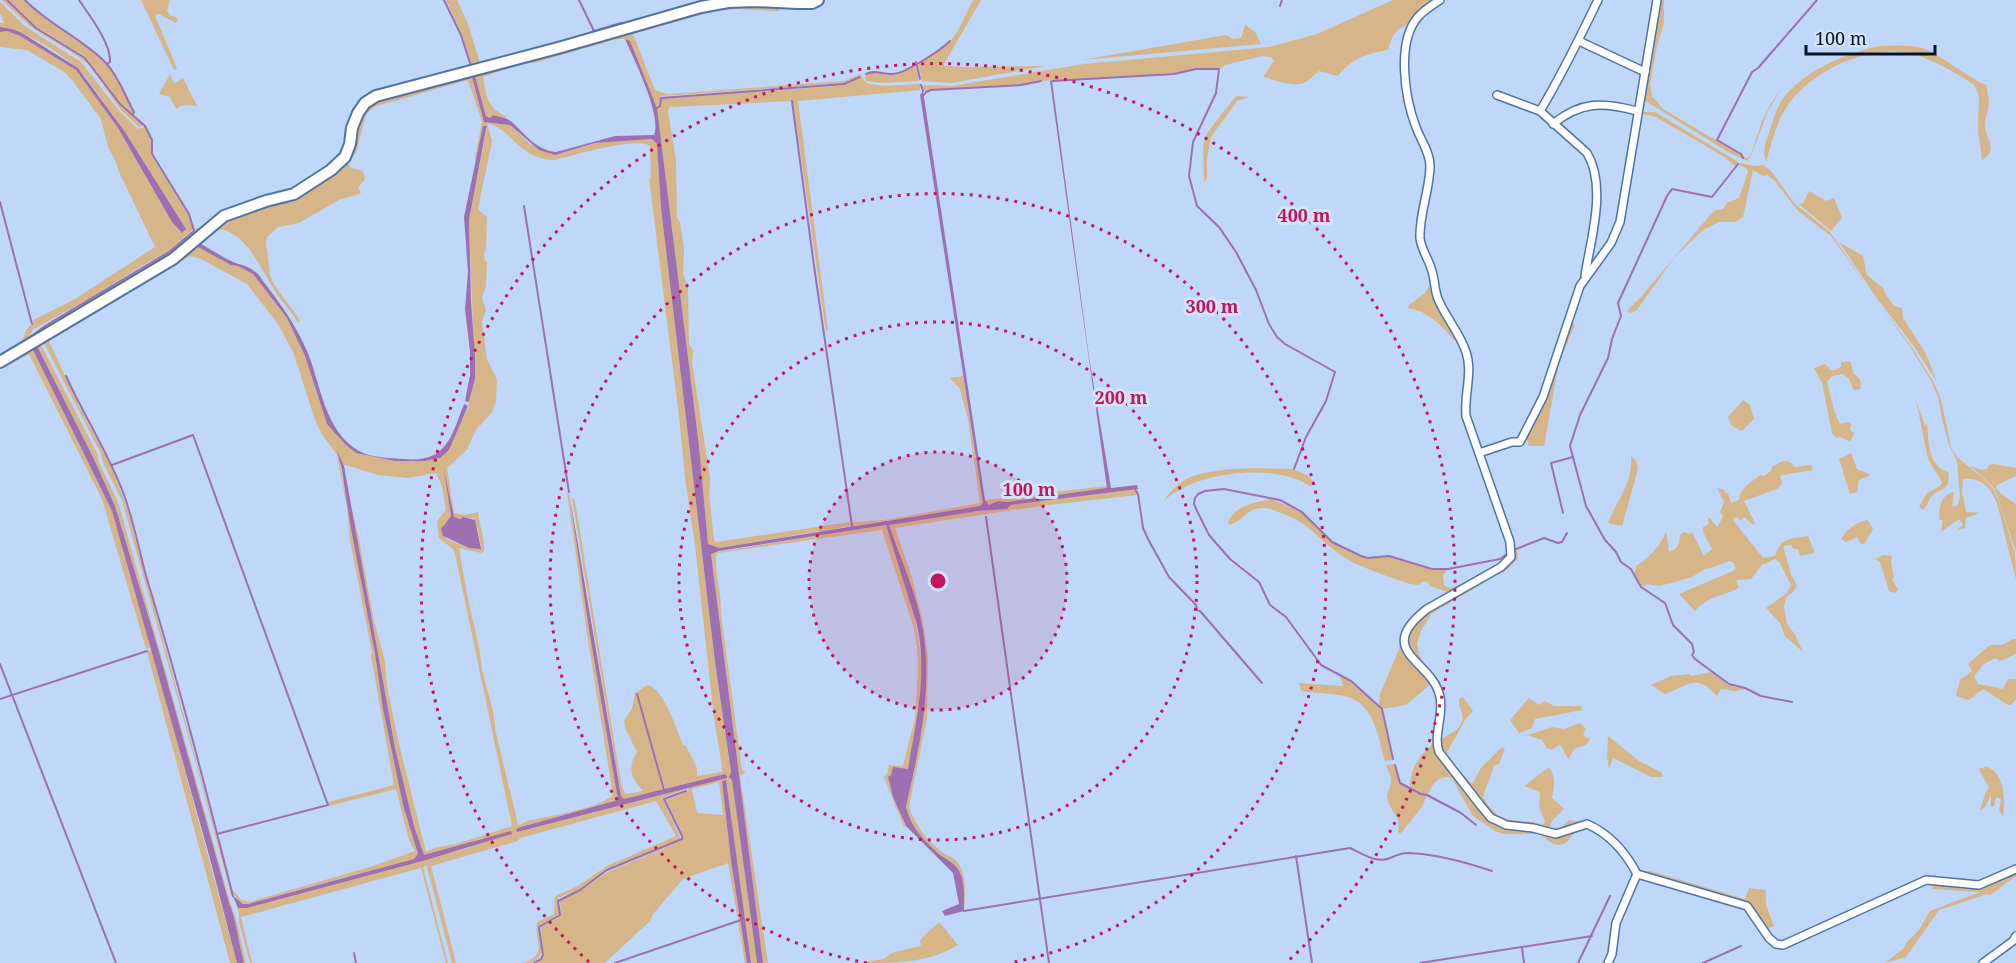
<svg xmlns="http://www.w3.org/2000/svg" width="2016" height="963" font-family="'Noto Serif',serif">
<rect width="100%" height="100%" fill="#bfd7f8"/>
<g fill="#d6b588" fill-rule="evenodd">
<path d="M2,0h4l31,29 48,30 35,45 24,21 -5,2 -18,-17 -32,-45 -13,-10 -45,-28z"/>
<path d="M8,0h16c24,25 57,39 81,63 13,14 19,33 29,49l-1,2 -13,-11 -34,-46 -49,-30z"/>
<path d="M141,0h29l-3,11 4,5 5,1 2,3 -2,3 -17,-9 -4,2 22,52 -3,2z"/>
<path d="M446,0h11l11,24 12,39 241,-63 -249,66 -10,-32z"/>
<path d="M973,0h8l-37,64 1,2 18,1 83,-1 -95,17 -29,-2 -4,-18c37,-17 38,-29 55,-63z"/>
<path d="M1393,0h43c-8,6 -15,16 -23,21 -16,9 -20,10 -25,29 -22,4 -36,8 -50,26l-19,-5c-4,3 -7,7 -12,10 -11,8 -31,-1 -44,-4l11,-16 -3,-4 -9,-1 -37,9 -5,4h-24l-22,4 -133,8 -21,3 -97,7v-6l29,1 132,-22 185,-17 48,-13z"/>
<path d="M1659,0h5v22l-7,24 -7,39 2,11 11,13 83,49 4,-1 12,-36 8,-16 13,-19 -15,25 -17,45 -4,5 -19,-9 -84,-52 -2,-5z"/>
<path d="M0,2l26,25 55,35 39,50 18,17 7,-2 6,14v14l37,59 5,15 -25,23 -23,12 -58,36 -55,30 -2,8 140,-86 25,-21 1,-3 6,1 -26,23 -157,94c7,-8 4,-17 14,-22v-4l42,-21 80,-52 -36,-75 -3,-10 -8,-15 -7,-28 -29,-39 -8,-8 -37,-22 -27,-3v-15l7,-1 13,5 56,34 42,58 54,94 10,11 4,-4 -61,-97 -40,-56c-15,-18 -61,-47 -85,-49v-4h4l-4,-10z"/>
<path d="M726,5l54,2 -1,4 -42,-2 -22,2 -82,23 22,56 12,4 177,-13 17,-7 1,1 -18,8 -12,1 -171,12 -3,11 2,-1 2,-8 163,-11 20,-2 17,-8 4,6 16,3 38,-2v6l-122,11 30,229 -2,2 -33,-231 -123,6 -2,4 8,50 1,57 3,4 4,28 -1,24 5,13 1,57 4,6 -1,12 18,116 -1,15 5,47 2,2 134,-20 1,4 -132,22 -11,-3 -9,-99 -42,-338 -27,-66 -5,-3h-8l-83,24 -8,-1 -43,15c4,21 3,28 22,39l1,4 -12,-5 -4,3 -4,-2 -11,-40 -3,1 13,43 25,5 20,19 25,11 40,-12 58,-4 4,5 4,64 54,454 16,111 -2,4 3,3 25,183h-6l-25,-182h-4l9,80 16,102h-2l-7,-41 2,-2h-2l-10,-57 -45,16 -30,35 -3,7 -45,42h-68l7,-7 -3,-29 17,-9 3,-3 -1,-14 21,-11 27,-18 75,-32v-4l-17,-36 21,-8 2,-2 -3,-1 -24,9 19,41 -74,30 -27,20 -22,9 1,16 -20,12c2,16 9,37 -14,37 24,-12 9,-20 12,-41l17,-8 1,-18 23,-10 29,-20 69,-30 -20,-35 -136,37 -2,3 -87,25 25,97h-4l-25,-96 -2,-1 -2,2 25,95h-2l-25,-95 -180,49 11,46h-2l-11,-41v-9l-8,-19 -33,-123 -76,-271 -18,-35 -4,-13 -57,-111 183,-122 110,-50 23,-51 13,-16zM468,80l14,42 -7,36 2,4 6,-36h4l-18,94 6,159 -7,30 -28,49 -15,3h-30l-39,-8 -29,-29 -22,-68 -18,-38 -34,-44 -15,-8 -7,-1 -32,-20 21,-16c28,6 39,37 53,59 7,12 18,22 25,35l2,-2 -3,-5 -24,-33 -3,-8 -4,-33 1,-5 11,-10 21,-4 40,-23 22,-7 -3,-5 7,-9c-1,-10 -5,-9 -14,-11l-3,-5 8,-10 10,-38 8,-8zM487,123c28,8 30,35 67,37 18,-4 83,-24 96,-14l1,31 -2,2 30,237 6,62 10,67 19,173 8,49v5l-25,4v-8l-11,-22 -3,-1c-6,-15 -20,-58 -36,-60l-12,8 -3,16 -8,11 1,8 12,24c-10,16 -6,26 6,39l-18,3 -4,-11 -46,-282 -3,-3 49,298 3,3 39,-9 -26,-96 28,95 38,-10 -46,17 -140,36 4,-5 97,-27 -49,-305 -2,-3 20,142 26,161c-16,14 -64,21 -86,26l-7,4 -2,-1 -22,-91 -3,-22 -11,-41 -2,-18 -13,-58 -8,-46 22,5 3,-2c1,-13 -5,-26 -6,-39l-14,3 -10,-2 -7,-45 20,-18 9,-20 16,-18 4,-11 1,-21 -10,-21 -5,-37 4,-12 -4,-12 4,-12 1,-25h-2l-1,-8 2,-3 1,-33 -9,-8 14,-68zM190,256l11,3 46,25 31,40 16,30 20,63 7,16 16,22 10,53 3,32 22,113 -1,3 23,129 -66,17 1,4 67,-17 13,51 6,11 -45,16 -121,35 -8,-2 -8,-10c2,8 6,14 14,14l167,-45 4,-5 -15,-49 -20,-96 -8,-55 -37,-201 6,13 2,-1 32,10 30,3 28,-5 6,13 4,24 -9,11 2,17 15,12 4,18 54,258 -56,18 -22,4 -8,4 -27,-108 -12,-58 -2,-25 -11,-40 -16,-86 -10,-41 47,254 19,78 10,30 42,-11 16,-7 3,3 -17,7 -231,60 -1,-1 -108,-396 -17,-45 -31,-58 -31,-67zM446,481l8,37h19l4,9 4,20 -12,1 -23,-9 -3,-14 8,-9zM719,782l4,33 -26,-2 -5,-24z"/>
<path d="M1245,25l10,7 6,12 -179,16 144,-25 7,4 8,-1z"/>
<path d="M1879,46c15,0 32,-2 47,3 14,6 53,36 61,36 -1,7 3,12 2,18 0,8 -5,16 -4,24 1,11 14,23 -3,33 -1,-12 -4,-24 -4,-35 -1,-16 5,-26 -4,-40 -15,-11 -43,-26 -61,-31 -42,-11 -98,15 -123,48 -13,18 -18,39 -24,60 -4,-12 0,-21 4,-32 3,-10 6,-21 12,-30 22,-30 63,-46 97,-54z"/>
<path d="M915,65l4,16 -38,2 -15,-2 -1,-6c9,-4 16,0 26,0 9,0 17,-6 24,-10z"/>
<path d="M170,74l4,10 9,-6 14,28 -15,-1 -6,4 -6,-12 -11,-3z"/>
<path d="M1236,96l13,1 -12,4 -26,36 -4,21v21l-3,3 -1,-36 4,-13z"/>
<path d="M1639,112h16l83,50 -3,4 -12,-10 -69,-40 -13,-2z"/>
<path d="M1740,163l15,3 9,-1 8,7 22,31 36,29 45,66 36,48 23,37 7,16 10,48 6,10 27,22 10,11 6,15 15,48 1,27 -19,-77c-7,-16 -16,-26 -34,-24l-1,13 4,20 14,1 -14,5 -1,10 -8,2 6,-5 -4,-6 -18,13 2,-11 -4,-2c-1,-11 3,-26 15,-27l-2,14h5l3,-8 -3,-37 -8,-16 -7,-26 -4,-22 -7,-16 -20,-33 -80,-112 -33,-25 -23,-30 -8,-6 -4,1 -10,-6 -10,47 -8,5h-16l-16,8 -29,28 -38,53 -6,2 -3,-2 13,-13 71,-84 5,-4 7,-1 4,-6 12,-5 9,-26 -2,-4 -8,-3z"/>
<path d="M1809,191l17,10 8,-3 8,20 -11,13 -32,-27 4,-1z"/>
<path d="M1839,242l24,14 4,19 16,13 3,7 8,11 8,2 1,10 23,36 11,28 -24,-37 -37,-48z"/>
<path d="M1433,279l31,71 -27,-28 -15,-10 -14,-4 1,-3 16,-12z"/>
<path d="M1570,323l5,2 -16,37 -15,84h-15l-3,-8 18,-40z"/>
<path d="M36,344l6,3 55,106 2,10 19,39 112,400c8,18 11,41 16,61h-2c-5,-18 -8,-45 -15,-60l-72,-258 -42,-139 -22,-49z"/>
<path d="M31,346l81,165 39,136 -5,2 -44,-150 -73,-145 -29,15v-5z"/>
<path d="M1850,361l4,13c6,4 8,8 6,15l-6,1 -5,-11 -6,-5 -11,2 -5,6 7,29 6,13 8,-2 3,2 -1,6 4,3 -2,6 -3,2 -9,-4 -4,1 -4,-5 -10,-50 -8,-15 11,-4 7,7 9,-4v-5z"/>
<path d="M963,376l20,127 -2,3 -128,20 -1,-4 32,-2 96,-17 -12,-84 -8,-30 -10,-11z"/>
<path d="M1743,400l7,5 4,14 -12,12 -10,-5 -4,-9z"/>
<path d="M1916,400l9,26 2,-3c2,18 0,43 21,49 4,19 -10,16 -17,25 -3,5 -4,9 -8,13l-4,-3 8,-14 13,-7 2,-4 -14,-23z"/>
<path d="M1851,453l6,16 14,6 -12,5 -2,12 -7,2 -11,-35z"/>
<path d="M1631,456l5,5 2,8 -16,57 -14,-3c10,-26 25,-39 23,-67z"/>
<path d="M1782,461l8,1 5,5 16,-2 2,5 -31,5 -2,2 2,6 -3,5 -35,13 11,22 -2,2 -9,-8 -3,3 -5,-3 -3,3 30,38 12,-2c6,-19 15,-17 33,-20l7,17 -15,3 -2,-7h-4l-3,-4 -8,1 8,28 6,12 -5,7 -5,3 -3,10 3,18 7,9 9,19 -18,-16 -5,-13 -14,-15 21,-15 4,-8 -11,-22 -5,-4 -13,6 -11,14 -15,1 3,8c-20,10 -28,6 -44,23l-16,-17 54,-23 3,-3 -3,-6 -4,-1 -15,6 -9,2 -13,8 -17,5 -16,4 -12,-2 -6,3 -6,-13 1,-8c13,-8 25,-20 30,-35l3,21c9,-2 10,-8 11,-17l4,-3 5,2 3,-2 12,24 8,-7 -9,-17v-5l6,-3 -1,-6h2l7,9 6,-10 -3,-5 4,-10 -7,-14 7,2 2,4 2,-1 3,10 8,-3c1,-12 13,-18 21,-25l4,1 7,-5 1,-4z"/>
<path d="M1993,464l23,4v8l-19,9 -1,3c6,9 14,10 20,17v47l-21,-63 -11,-11 -14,-12 12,4 5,-1 2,-4z"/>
<path d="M1293,469l14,6 7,7 -3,5c-34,-25 -117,-16 -147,14 6,-11 20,-23 32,-26 30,-8 66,-7 97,-6z"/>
<path d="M1107,486v3l-99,13 -10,-1 -9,4 -4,-5z"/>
<path d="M1135,489l2,6 -97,11 -145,22 17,49 11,45 5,34 -1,62 -18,89c6,18 18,34 33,45 3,3 9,4 12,7 13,10 12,34 10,49 -1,-16 -1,-32 -11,-45 -3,-3 -8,-5 -12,-8 -16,-11 -30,-28 -35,-48 13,-58 27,-117 17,-177 -6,-36 -22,-71 -34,-106l89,-13 29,-2 4,-4z"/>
<path d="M1271,499l31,13 30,31 28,14 8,1 21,-1 43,13 16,-1 -5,6 1,10 6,3 12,-4 29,-13 -41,24 -3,-3 -17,-6 -2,-4 -4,-1 -6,4 -8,-1c-24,-9 -52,-16 -72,-31 -23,-17 -31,-32 -60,-41 -4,-2 -9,-4 -13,-4 -18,-1 -21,13 -36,17l-1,-3c7,-17 27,-19 43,-23z"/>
<path d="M1868,520l5,9 -9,15 -4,-1 -3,-6 -11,5 -5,-3c5,-9 15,-17 27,-19z"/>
<path d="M886,525c16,51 37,103 36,157 0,30 -9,59 -14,88l-20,7 5,20 13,29 -2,1 -20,-50 3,-3 2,-9 14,1 12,-48 3,-49 -1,-21 -3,-19 -32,-99 -164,23 -2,2c-1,20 6,39 5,59l21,156 4,2 -6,4 28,187h-5l-52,-410z"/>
<path d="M1517,550l1,8 -9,10 -78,46 -10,17 -4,13 2,10 9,18 -20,-23v-13l12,-20 84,-48 6,-5 4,-11z"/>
<path d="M1883,555l9,1 -1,6 3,15 -2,2 6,11 -3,3 -6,-2 -9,-29 -5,-3z"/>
<path d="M1404,637l2,17 26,29 -26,22 -24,4 -3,-5 1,-10z"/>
<path d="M2013,639h3v15l-16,7 -5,-3 -11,6 -10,12 4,8 25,5 5,-10h8v20l-5,6h-3l-25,-16 -14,11 -13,-4 4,-16 12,-9 -4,-7 22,-19h12z"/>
<path d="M152,650l85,313h-7l-83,-311z"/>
<path d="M1712,672l16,13 17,4 -9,2 -15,-2 -4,7c-21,-23 -26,-12 -52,-2l-14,-9 20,-9 18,-2 2,2z"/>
<path d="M1340,675l16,12 25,22 11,51 -7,1c-7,-25 -11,-59 -41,-65 -15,-3 -29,-3 -43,-5l-2,-8 44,3z"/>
<path d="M1463,697l10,14 -8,9 -20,36 27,28 9,-16 21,-21 3,2 -6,15 -5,2 -11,31c20,33 31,18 60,28l2,-3 -6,-16 1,-14 -16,-6 25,-19c7,10 5,20 3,31l12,11 -12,12 -2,6 11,1 8,-8c8,2 16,0 24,3 20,7 38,31 48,48h9l95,28 4,-11 17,2v15l8,21 -9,4 -21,-29 -105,-28 -46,-47 -38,6 -42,-7 -19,-7 -51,-61 -5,-14 4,-24v20c9,-6 23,-11 20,-25 -1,-6 -4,-9 -3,-15z"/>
<path d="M1529,698l10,7 6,-4 9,5h27l1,4 -47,9 -3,9 -13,5 -9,-13z"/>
<path d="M1580,723l6,6 -3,5 3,4h4c-2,8 -8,8 -15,10l-7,11 -8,-15 -8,6 -5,-2 -5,-8 -14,-5 24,-8 12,2z"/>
<path d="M1608,736l31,25 22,11 2,5h-12l-38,-19 -4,11 -2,-12z"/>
<path d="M1436,741v6l56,73 51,12 36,-4 -13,15 -6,2 -7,-1 -14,-10h-36l-8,-3 -22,-15 -22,-39c-13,-1 -18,6 -23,17h-6l-12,-8c2,-23 9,-29 26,-45z"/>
<path d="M1394,764l6,20 21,11h6l-5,12 -22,27 -2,-2c4,-15 -6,-18 -10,-31 -3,-7 2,-11 3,-18 1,-6 -3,-13 -5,-18z"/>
<path d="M1985,766c19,5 21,33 18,50l-4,-5 2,-12 -5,-2 -2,9h-3v-11l-6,12 -5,3 5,-16 4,-7 -10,-17 2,-3 3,2z"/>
<path d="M2016,871v5l-26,19 -3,-1 -48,16 -33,47 -21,6 19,-15 3,-6 12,-12 11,-19 50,-19 -48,-3 3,-7 29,4z"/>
<path d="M939,922l19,23c-30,18 -61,18 -96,18l21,-4 11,-7 27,-6 -1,-5c5,-8 13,-12 19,-19z"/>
</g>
<g fill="#9e70b1">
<path d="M0,27l12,2 10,4 56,35 47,64 61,97 -4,4 -10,-11 -54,-94 -42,-58 -56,-34 -13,-5 -7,1z"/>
<path d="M625,39l5,2 27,67 42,338 9,98 11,4 261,-42 3,-3 -63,-408 3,-4 62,409 4,5 9,-4 10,1 99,-14 -57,-407h2l37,276 22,131 26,-3 1,4 -127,16 -4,4 -29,2 -89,14c12,34 28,69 34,105 10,60 -4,119 -17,177 5,20 18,34 33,47 8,6 17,9 21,19 5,11 4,26 4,38l-19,5 -3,-5 17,-7 -6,-31 -47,-47 -13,-29 -5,-20 3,-2 2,-8 15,2c8,-49 20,-93 9,-144l-31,-100 -167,26 -8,3 52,409h-6l-25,-183 -3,-3 2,-5 -16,-110 -54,-454 -4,-64 -5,-5 -57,4 -40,12 -16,-5 -29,-25 -26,-3 -12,-45 1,-2 2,1 11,40 4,2 3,-3c6,2 15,3 19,7 14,13 24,28 44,30l59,-16 39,-1c8,-20 -20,-75 -29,-96z"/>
<path d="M483,126h4l-1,3 -17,91 2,81 4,56v22l-6,23 -4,-1 5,-26v-23l-5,-43 3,-37 -4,-55z"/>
<path d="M201,244c11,6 21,13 32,18 7,3 16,4 21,9 4,2 7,7 9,10 17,22 33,44 44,70 14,33 17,80 52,100 12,7 31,7 45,8 42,4 47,-21 60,-55l4,2 -19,44 -9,8 -15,3h-30l-39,-8 -12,-10 -17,-19 -22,-68 -18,-38 -34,-44 -15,-8 -7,-1 -33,-18z"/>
<path d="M36,344l57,113 22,49 42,139 72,258c7,15 10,42 15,60h-7l-28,-108 -97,-344 -81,-165z"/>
<path d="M337,451l7,15 51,282 19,78 10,29 87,-24 1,3 -86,26 -179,48h-9l-5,-12 10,8h5l166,-45 4,-5 -15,-49 -20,-96 -8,-55 -25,-131 -8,-53z"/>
<path d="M444,470l10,47 6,2 3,-2 12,3 6,29 -12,-1 -26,-12 -2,-7 10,-13z"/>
<path d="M569,492l52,304 3,3 101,-25 2,2v2l-210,54 -1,-3 5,-2 97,-27 -29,-171z"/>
<path d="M726,780l25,183h-4l-16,-102 -9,-80z"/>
</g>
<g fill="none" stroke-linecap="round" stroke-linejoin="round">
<g stroke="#9e70b1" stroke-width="2">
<path d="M7,0l29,28 49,30 35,46 25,22 7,14v14l37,60 5,17 -25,21 -124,74 -13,10"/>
<path d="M25,0c24,25 58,39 81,63 13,14 19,33 28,49l-1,2"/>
<path d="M79,0c10,15 32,43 31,62l-3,2"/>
<path d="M444,0l17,35 10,31"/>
<path d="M579,0l15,31 27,-8"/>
<path d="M1280,6l2,-6"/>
<path d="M916,62l4,17"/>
<path d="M866,74c9,-5 17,1 27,0 13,-1 48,-24 57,-33"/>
<path d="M1052,81l122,-7 22,-5h23l-3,24 -23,49 -4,34 8,30 22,21 17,25 20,38 13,34 8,13 8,7 50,28 -9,29 -20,36 -12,32"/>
<path d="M921,85l2,6"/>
<path d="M924,95l2,-3 5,-2 90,-5 20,-4"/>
<path d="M792,101l22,165 38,260"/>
<path d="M657,108l3,-2 1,-8 171,-13 12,-1 16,-7"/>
<path d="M1743,158l-2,-4 -24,-14 35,-68 6,-4 59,-68"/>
<path d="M1738,164l-26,33 -40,-8 -5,7 -49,107 3,13 -9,23 -4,19 -28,57 -10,31 16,60 19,34 11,12 5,10 10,7 10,18 24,16 8,22 19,19 2,8 -2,3 3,4 34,25 16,4 16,8 31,6"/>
<path d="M0,202l32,122"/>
<path d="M524,206l45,286"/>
<path d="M66,376c18,40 43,78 58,119 10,27 15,56 23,84 32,105 59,211 86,317"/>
<path d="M112,465l81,-30 135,370 -111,29"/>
<path d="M1135,489l3,5 5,34 5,11 21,38 27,28 1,5 3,1 62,72"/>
<path d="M1563,513l-12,-50 22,-6"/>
<path d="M986,517l63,446"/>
<path d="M1516,549l28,-11 14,5 4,-1 5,-9"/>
<path d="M0,664l116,299"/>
<path d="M637,694l27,96"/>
<path d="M0,699l147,-48"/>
<path d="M1393,759l-11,-50 -31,-28 -30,-16 -35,-48 -16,-12 -11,-23 -29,-23 -21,-24 -11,-22 -4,-9 1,-6 3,-4 7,-3 19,-2 56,11 22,12 30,30 29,14 7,2 21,-2 43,13h16l52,-10 8,-6"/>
<path d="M1395,765l5,18 21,11 6,1 34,18 15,12"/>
<path d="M1296,856l16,107"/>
<path d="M964,911l386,-63c13,6 27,16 40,10 7,-3 11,-5 18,-5 29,1 57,9 84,18"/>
<path d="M1522,948l2,15"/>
<path d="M354,953l2,10"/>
<path d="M534,963l7,-4 2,-4 -4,-28 21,-12 -2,-14 22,-11 27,-20 75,-31v-3l-18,-37 22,-8"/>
<path d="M615,963l126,-43"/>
<path d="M1420,963l172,-27"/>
<path d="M1578,963l32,-67"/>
<path d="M1703,963l38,-17"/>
</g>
<g stroke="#4e74a4" stroke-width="10">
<g id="street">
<path d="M1440,0c-8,5 -16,10 -22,17 -22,25 -13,82 -2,110 4,12 14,25 14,39 0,23 -11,48 -10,72 1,11 8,20 11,30 4,10 3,21 7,31 8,19 22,34 28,53 7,20 -2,42 0,64l44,126 1,15 -10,10 -74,42c-55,43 6,51 13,88 4,18 -7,38 -1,55l42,54 10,12 7,3 8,4 27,3 23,6 31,-10c23,10 39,29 50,50l-21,49 -4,31 -4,9"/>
<path d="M1579,41l66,31"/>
<path d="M1497,95l43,16 47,42c20,33 4,86 -2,122"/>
<path d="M1540,111c22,-36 40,-74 58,-111"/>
<path d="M1553,124c28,-23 50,-22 84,-13"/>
<path d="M1479,453l33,-11h8l23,-45 37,-111 31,-43 9,-21 37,-222"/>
<path d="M1637,874l110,32 22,32 7,6 7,1 143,-65 53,5 37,-16"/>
<path d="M1983,963l30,-22 3,-5"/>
</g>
</g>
<g stroke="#4e74a4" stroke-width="14">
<path id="secondary" d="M0,362l173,-103 51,-43 42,-15 28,-7 37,-24 14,-13 5,-13 2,-16 6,-15 7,-10 11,-7 182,-48 143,-41 27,-5 28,-1 41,2h15l6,-3"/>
</g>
<use href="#street" stroke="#fff" stroke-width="7"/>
<use href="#secondary" stroke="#fff" stroke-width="10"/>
</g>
<circle cx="938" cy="581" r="129" fill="#c2185b" fill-opacity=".12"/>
<g fill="none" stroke="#c2185b" stroke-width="3" stroke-dasharray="3 6">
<circle cx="938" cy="581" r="129"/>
<circle cx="938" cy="581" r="259"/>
<path d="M867 963A388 388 0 1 1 1009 963"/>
<path d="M589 962A517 517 0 1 1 1287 962"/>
</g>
<circle cx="938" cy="581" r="9" fill="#c2185b" stroke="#d3e4fa" stroke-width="3"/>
<g font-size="18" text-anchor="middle" font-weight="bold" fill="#c2185b" stroke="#d3e4fa" stroke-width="6" stroke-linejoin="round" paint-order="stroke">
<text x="1304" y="222">400 m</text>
<text x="1212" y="313">300 m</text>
<text x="1121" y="404">200 m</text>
<text x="1029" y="496">100 m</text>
</g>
<path d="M1806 45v9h129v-9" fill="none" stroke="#061427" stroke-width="3"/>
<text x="1815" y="45" font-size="18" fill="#061427" stroke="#d3e4fa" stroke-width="4.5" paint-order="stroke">100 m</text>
</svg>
